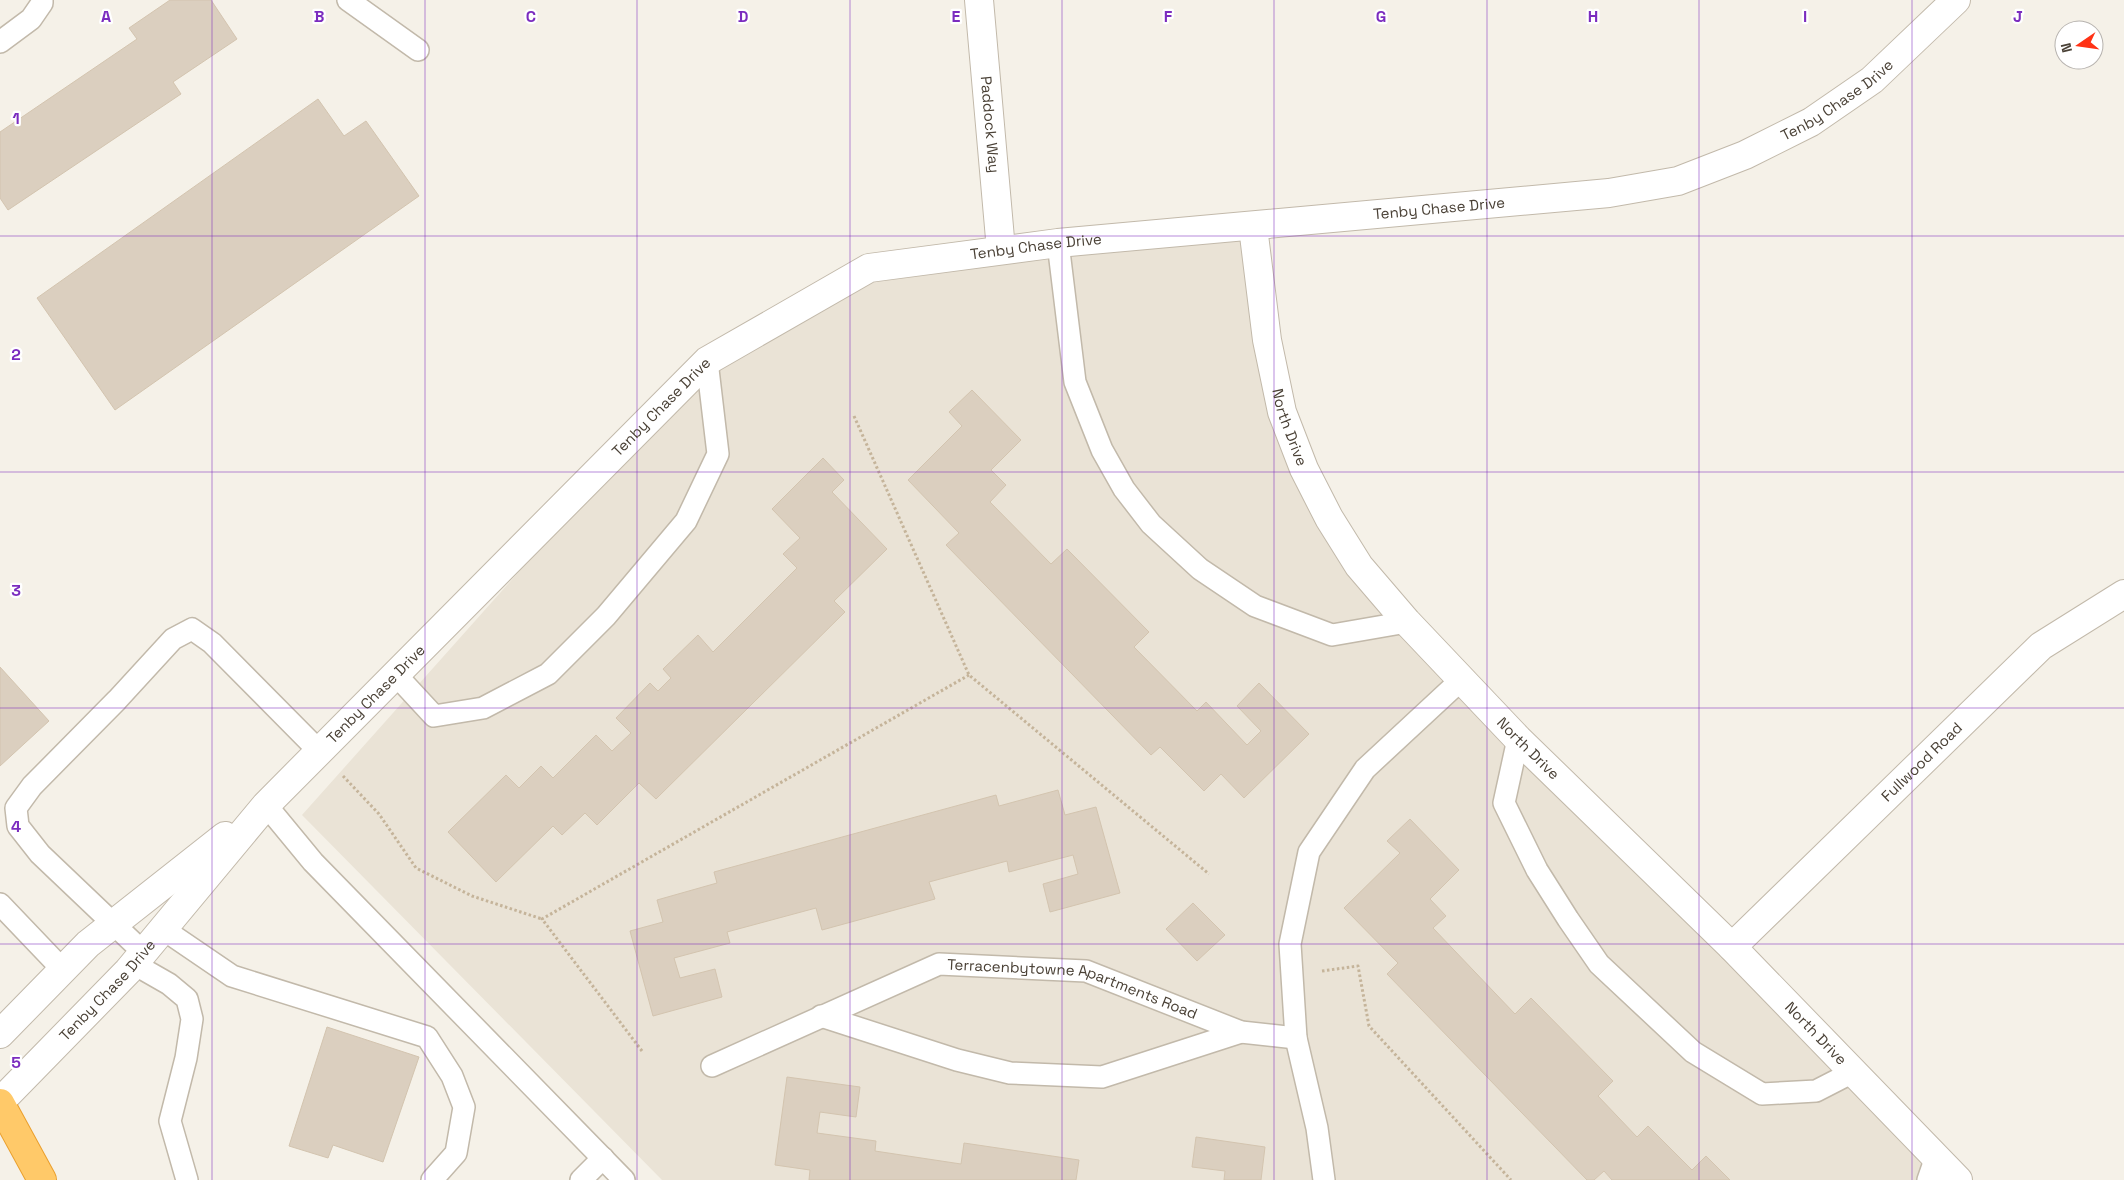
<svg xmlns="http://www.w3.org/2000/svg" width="2124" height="1180" font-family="'Space Grotesk',sans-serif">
<rect width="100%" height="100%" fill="#f5f1e8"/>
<path fill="#eae3d6" d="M1253,227l14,113 62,178 133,161 496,501h-1296l-360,-365 405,-454 162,-93z"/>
<g fill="#dbcfbf" stroke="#d3c4af">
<path d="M170,0h41l26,39 -64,43 8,12 -173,116 -8,-12v-66l137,-93 -8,-11z"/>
<path d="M318,99l26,37 22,-15 53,75 -304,214 -78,-112z"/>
<path d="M972,390l49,50 -30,30 15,15 -16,17 61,62 16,-15 82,83 -15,15 63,64 9,-9 41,43 14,-14 -24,-25 22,-23 50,51 -65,64 -23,-24 -17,17 -44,-44 -9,8 -205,-210 13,-12 -51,-53 54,-54 -13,-14z"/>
<path d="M823,458l21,22 -12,12 55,57 -53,52 11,11 -189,187 -17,-16 -42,42 -12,-12 -23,22 -9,-9 -57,56 -48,-50 58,-57 13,13 22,-22 12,12 43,-43 16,16 19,-18 -15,-15 34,-35 8,8 13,-13 -8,-9 35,-34 15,17 84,-84 -14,-14 17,-16 -28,-29z"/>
<path d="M0,667l49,54 -49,45z"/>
<path d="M1058,790l7,25 31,-8 24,86 -70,19 -7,-28 35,-10 -5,-19 -64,17 -2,-11 -78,21 6,17 -113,31 -6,-22 -89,24 3,11 -56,15 6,20 35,-9 7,28 -69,19 -23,-85 33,-9 -6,-22 60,-17 -3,-11 282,-77 3,11z"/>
<path d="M1410,819l49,51 -29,29 16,17 -13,12 82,86 16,-16 82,83 -15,15 39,41 11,-11 44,44 14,-14 24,24h-118l-8,-9 -10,9h-7l-200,-206 11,-11 -54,-55 56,-55 -13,-12z"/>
<path d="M1193,903l32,32 -28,26 -31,-32z"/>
<path d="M327,1027l92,30 -36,105 -50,-17 -5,13 -39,-12z"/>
<path d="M787,1077l73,10 -4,30 -36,-5 -3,21 59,8 -1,10 86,13 3,-21 115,17 -3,20h-267l1,-10 -35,-5z"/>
<path d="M1196,1137l69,10 -4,33h-37l1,-9 -33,-4z"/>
</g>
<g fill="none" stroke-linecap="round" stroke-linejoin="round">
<g stroke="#c2b9aa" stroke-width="24">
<g id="lane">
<path d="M348,0l70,50"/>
<path d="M0,42l31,-23 11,-16v-3"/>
<path d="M1058,243l17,139 27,68 22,39 27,35 49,45 55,37 77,29 75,-13"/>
<path d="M396,675l38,41 49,-8 65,-34 58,-58 80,-95 32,-67 -11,-93"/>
<path d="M1518,739l-14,64 33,67 31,49 31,45 94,88 69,42 54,-3 37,-19"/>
<path d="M266,805l47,57 311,318"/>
<path d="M0,904l63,66"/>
<path d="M163,929l69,47 195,61 25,39 12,31 -8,46 -24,27"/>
<path d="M143,952l-103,-98 -22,-28 -2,-18 16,-22 85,-86 56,-61 19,-10 20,14 108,109"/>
<path d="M134,964l35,20 18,15 5,20 -6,39 -16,63 17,59"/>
<path d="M821,1016l136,44 53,13 92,4 139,-45"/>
<path id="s1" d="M712,1066l227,-102 147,7 155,61 55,6"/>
<path d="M581,1180l22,-22"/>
<path d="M1324,1180l-7,-52 -21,-90 -6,-94 19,-92 56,-83 97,-90"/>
<path d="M1928,1180l8,-23"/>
</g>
</g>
<g stroke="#c2b9aa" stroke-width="30">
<g id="street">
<path id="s2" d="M979,0l22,250"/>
<path id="s3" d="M1253,227l14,113 15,72 22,57 25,49 30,48 48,56 111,117 214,208 226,233"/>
<path id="s4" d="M1732,947l309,-301 83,-52"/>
<path d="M0,1034l88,-90 137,-108"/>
<path id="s5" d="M0,1102l128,-131 138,-166 441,-444 162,-93 189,-25 551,-50 69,-12 67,-26 66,-33 61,-42 84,-80"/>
</g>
</g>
<g stroke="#ea9f2d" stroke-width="30">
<path id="highway" d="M0,1103l42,77"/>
</g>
<g stroke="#c5b49a" stroke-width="3" stroke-dasharray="2.5 2.5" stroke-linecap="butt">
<path d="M854,416l115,259 240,199"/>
<path d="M343,776l36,38 37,54 56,28 70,23"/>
<path d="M1322,971l36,-5 11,60 142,154"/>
<path d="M642,1051l-100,-132 427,-244"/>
</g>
<use href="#lane" stroke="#fff" stroke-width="21"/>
<use href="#street" stroke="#fff" stroke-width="28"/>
<use href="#highway" stroke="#ffc969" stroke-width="28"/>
</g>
<path fill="none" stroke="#7b2cbf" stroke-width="1" stroke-opacity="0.55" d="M212,0v1180M425,0v1180M637,0v1180M850,0v1180M1062,0v1180M1274,0v1180M1487,0v1180M1699,0v1180M1912,0v1180M0,236h2124M0,472h2124M0,708h2124M0,944h2124"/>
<g text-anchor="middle" stroke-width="4.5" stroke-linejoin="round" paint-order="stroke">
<g font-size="15" fill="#4a4136" stroke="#fff">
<text dy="5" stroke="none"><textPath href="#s5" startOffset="2205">Tenby Chase Drive</textPath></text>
<text dy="5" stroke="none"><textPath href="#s2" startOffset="125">Paddock Way</textPath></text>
<text dy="5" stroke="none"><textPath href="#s5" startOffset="1785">Tenby Chase Drive</textPath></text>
<text dy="5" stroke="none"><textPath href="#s5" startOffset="1380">Tenby Chase Drive</textPath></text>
<text dy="5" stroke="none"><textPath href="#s5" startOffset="960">Tenby Chase Drive</textPath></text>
<text dy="5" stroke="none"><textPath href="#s3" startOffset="204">North Drive</textPath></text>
<text dy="5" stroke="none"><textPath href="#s5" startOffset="555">Tenby Chase Drive</textPath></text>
<text dy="5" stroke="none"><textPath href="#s3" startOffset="609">North Drive</textPath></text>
<text dy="5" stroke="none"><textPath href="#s4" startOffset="265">Fullwood Road</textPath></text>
<text dy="5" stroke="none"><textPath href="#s5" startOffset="155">Tenby Chase Drive</textPath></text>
<text dy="5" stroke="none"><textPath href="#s1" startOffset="386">Terracenbytowne Apartments Road</textPath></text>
<text dy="5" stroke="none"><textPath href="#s3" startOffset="1014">North Drive</textPath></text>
</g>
</g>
<g font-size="16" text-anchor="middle" font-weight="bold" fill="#7b2cbf" stroke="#fff" stroke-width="4.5" stroke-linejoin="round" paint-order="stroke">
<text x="106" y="22">A</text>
<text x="319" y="22">B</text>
<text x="531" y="22">C</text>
<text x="743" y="22">D</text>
<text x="956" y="22">E</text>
<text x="1168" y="22">F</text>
<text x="1381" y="22">G</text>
<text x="1593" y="22">H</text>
<text x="1805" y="22">I</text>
<text x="2018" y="22">J</text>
<text x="16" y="124">1</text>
<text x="16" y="360">2</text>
<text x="16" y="596">3</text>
<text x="16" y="832">4</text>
<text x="16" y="1068">5</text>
</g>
<g transform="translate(2079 45) rotate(257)"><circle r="24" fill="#ffffff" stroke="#b7b3af"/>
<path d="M0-4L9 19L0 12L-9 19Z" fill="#ff3215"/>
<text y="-8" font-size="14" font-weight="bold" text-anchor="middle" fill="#4a4136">N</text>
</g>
</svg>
